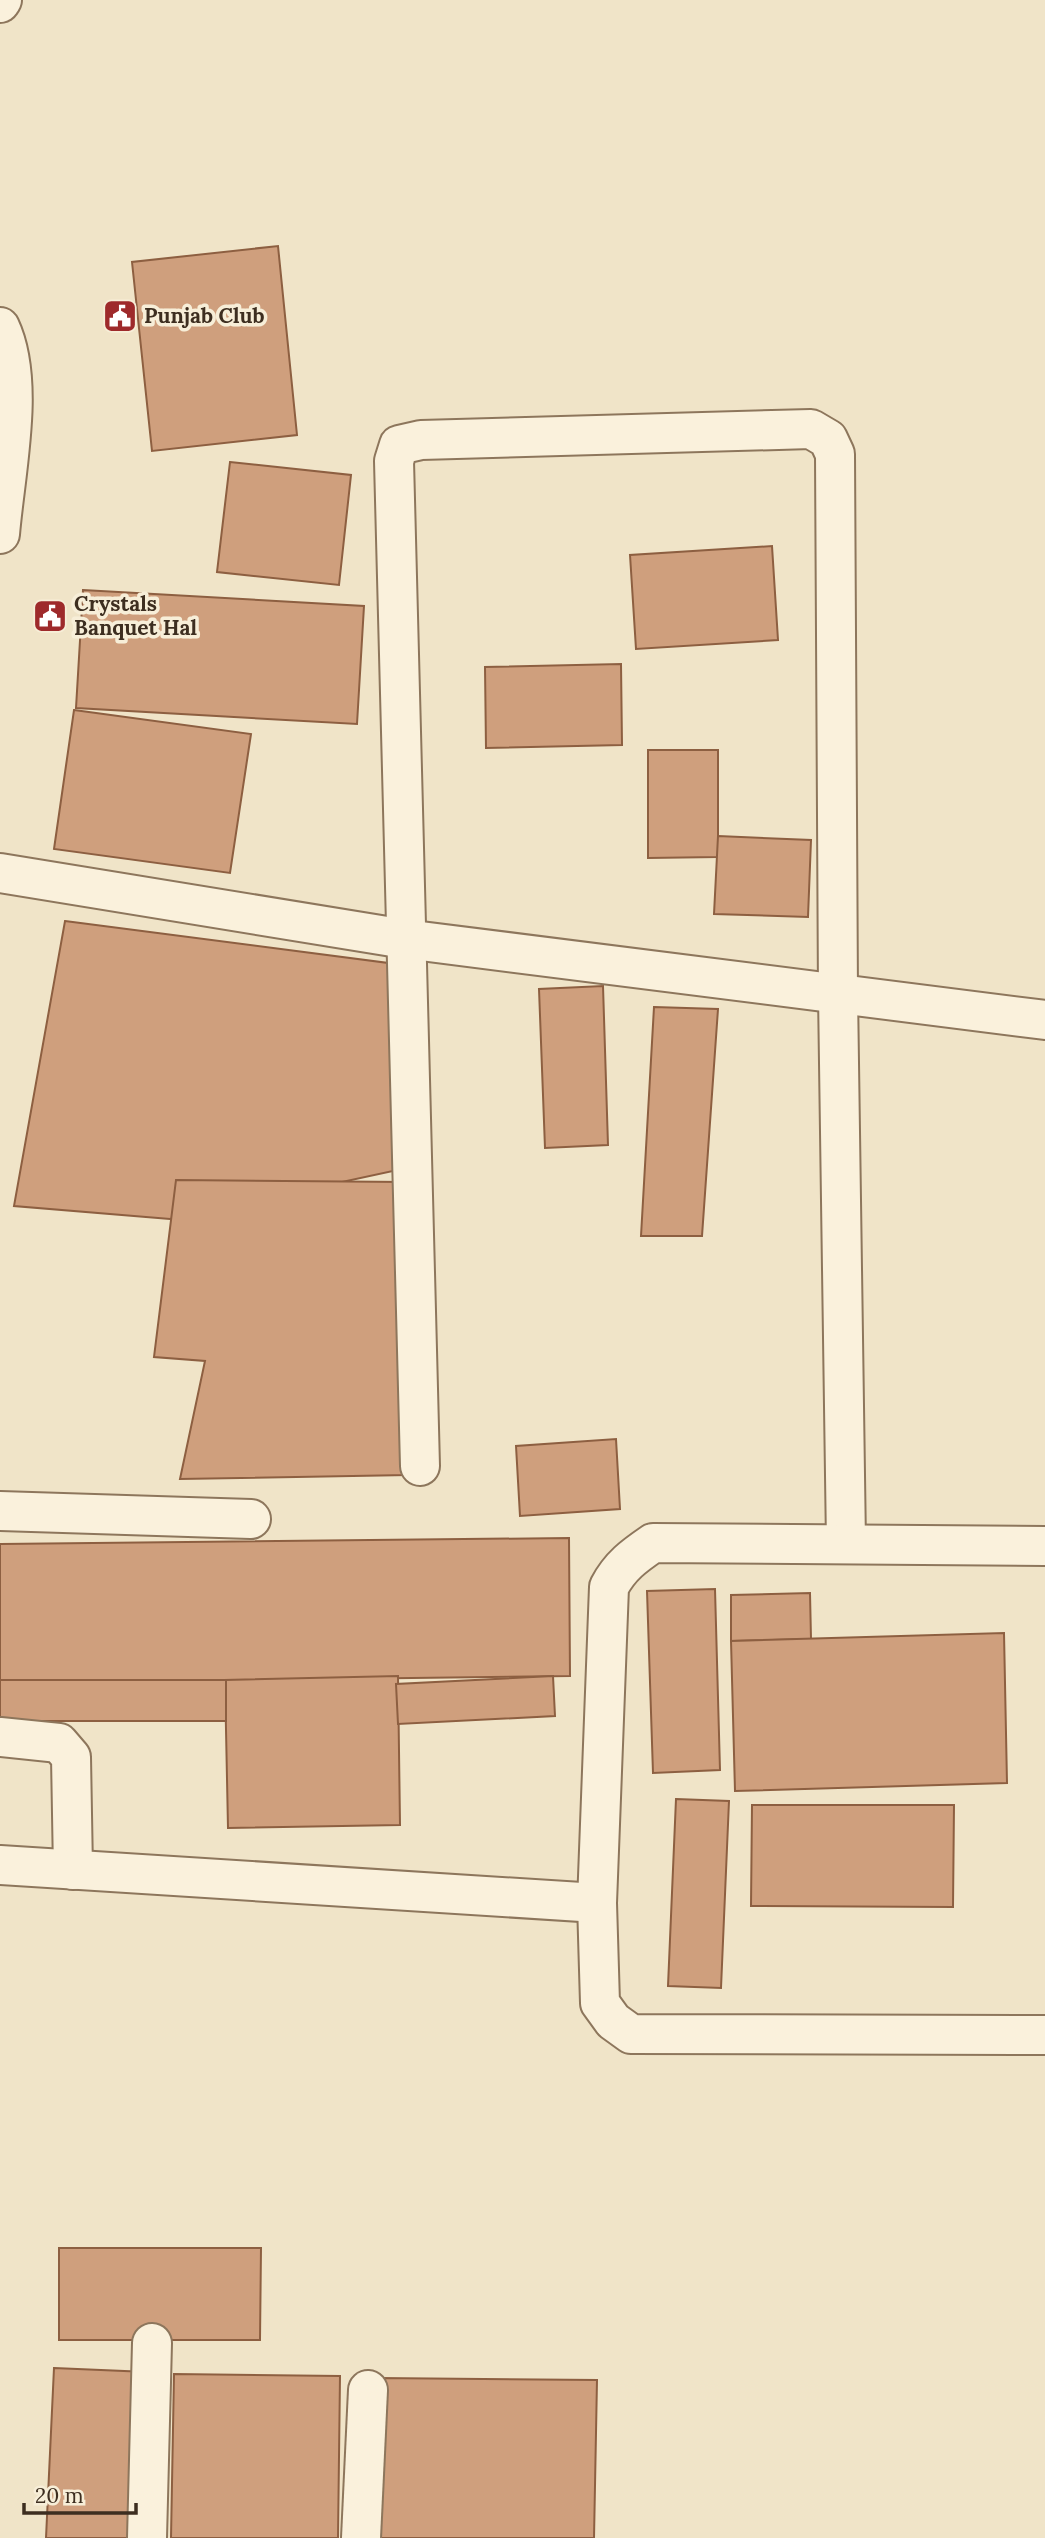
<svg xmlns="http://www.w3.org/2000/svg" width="1045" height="2538" font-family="Lora,serif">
<rect width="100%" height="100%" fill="#f0e4c8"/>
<g fill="#cf9f7d" stroke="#8d5f41" stroke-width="2">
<path d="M278,246l19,189 -145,16 -20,-189z"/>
<path d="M230,462l121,13 -12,110 -122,-13z"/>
<path d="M772,546l6,94 -142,9 -6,-94z"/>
<path d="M83,590l281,16 -7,118 -281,-16z"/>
<path d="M621,664l1,81 -136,3 -1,-81z"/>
<path d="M74,710l177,24 -21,139 -176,-24z"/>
<path d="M648,750h70v107l-70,1z"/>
<path d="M718,836l93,4 -3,77 -94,-3z"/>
<path d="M65,921l323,42 5,208 -223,48 -156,-13z"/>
<path d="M603,986l5,159 -63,3 -6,-159z"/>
<path d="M654,1007l64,2 -16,227h-61z"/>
<path d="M176,1180l230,2 2,293 -228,4 25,-118 -51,-4z"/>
<path d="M616,1439l4,70 -100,7 -4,-70z"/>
<path d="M569,1538l1,138 -570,7v-139z"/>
<path d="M715,1589l5,181 -67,3 -6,-182z"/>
<path d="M810,1593l1,46 -80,2v-46z"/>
<path d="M1004,1633l3,150 -272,8 -4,-150z"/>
<path d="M398,1676l2,149 -172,3 -3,-148z"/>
<path d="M553,1676l2,40 -157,8 -2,-40z"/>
<rect x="0" y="1680" width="226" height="41"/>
<path d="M676,1799l53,2 -8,187 -53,-2z"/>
<path d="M752,1805h202l-1,102 -202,-1z"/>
<path d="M59,2248h202l-1,92h-201z"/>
<path d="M54,2368l93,4 -8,166h-93z"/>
<path d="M174,2374l166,2 -2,162h-167z"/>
<path d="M378,2378l219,2 -3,158h-219z"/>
</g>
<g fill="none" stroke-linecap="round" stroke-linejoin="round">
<g stroke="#8d765c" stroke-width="42">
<g id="minor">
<path d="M0,3l2,-3"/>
<path d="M0,327c26,55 5,146 0,207"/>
<path d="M0,873l405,66 640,81"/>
<path d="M420,1466l-26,-1005 5,-16 22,-5 390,-11 17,10 7,15 3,540 8,549"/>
<path d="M0,1511l251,8"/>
<path d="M1045,1546l-392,-3c-19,13 -33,23 -44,44l-12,316 3,100 13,18 18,13 414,1"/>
<path d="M0,1737l59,6 12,14 2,113"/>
<path d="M0,1865l597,38"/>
<path d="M147,2538l5,-195"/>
<path d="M361,2538l7,-148"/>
</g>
</g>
<use href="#minor" stroke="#faf1dc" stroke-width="38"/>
</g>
<defs>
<g id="civic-square" transform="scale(1.75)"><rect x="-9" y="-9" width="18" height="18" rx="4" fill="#9e2a2b" stroke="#f7eed8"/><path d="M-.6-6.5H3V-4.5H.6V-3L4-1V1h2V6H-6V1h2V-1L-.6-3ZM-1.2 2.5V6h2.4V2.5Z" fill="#fff"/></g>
</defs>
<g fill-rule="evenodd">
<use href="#civic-square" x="120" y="316"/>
<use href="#civic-square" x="50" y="616"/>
</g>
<g text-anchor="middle" stroke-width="7" stroke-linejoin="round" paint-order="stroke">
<g font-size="21" font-weight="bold" fill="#3d2e20" stroke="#f7eed8" text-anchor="start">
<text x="144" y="323">Punjab Club</text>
<text x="74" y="611">Crystals<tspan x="74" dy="24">Banquet Hal</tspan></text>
</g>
</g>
<path d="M24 2503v10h112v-10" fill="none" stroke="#3d2e20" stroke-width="3.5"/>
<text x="35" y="2503" font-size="21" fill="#3d2e20" stroke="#f7eed8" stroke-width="5" paint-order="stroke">20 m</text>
</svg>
